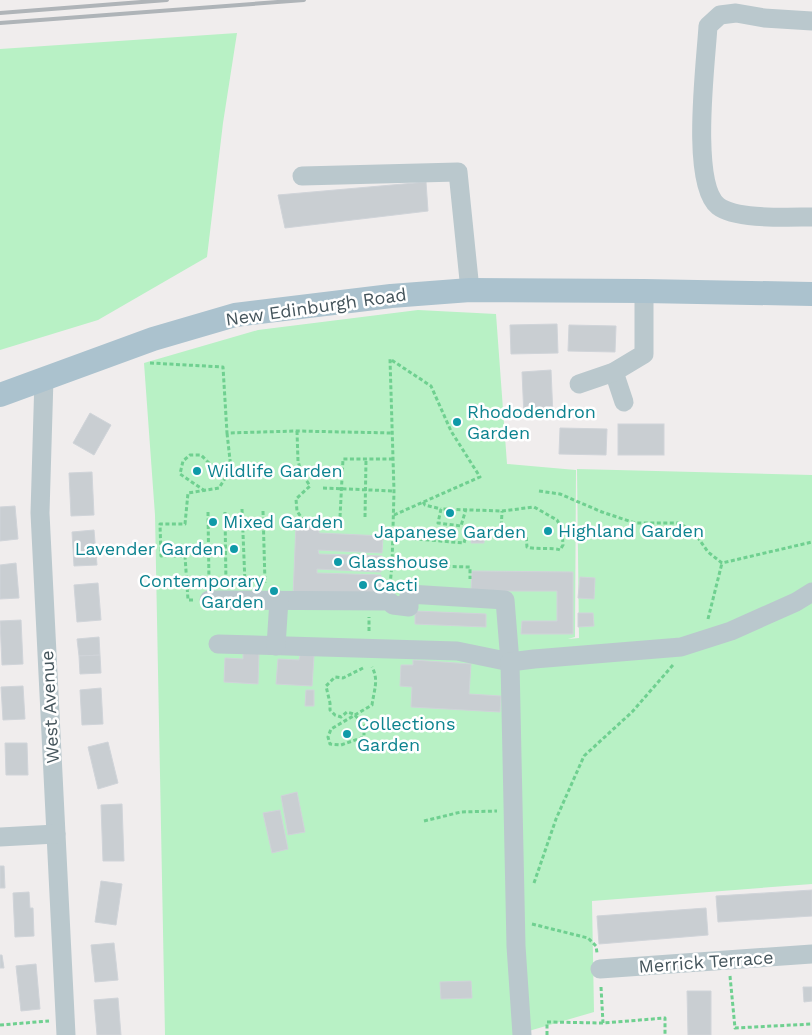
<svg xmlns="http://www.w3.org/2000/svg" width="812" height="1035" font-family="'Work Sans',sans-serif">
<rect width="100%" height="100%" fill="#f0eded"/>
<g fill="#b8f1c5">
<path d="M237,33l-14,90 -16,134 -109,63 -98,30v-301z"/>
<path d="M418,310l78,4 11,150 69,6 -1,167 -7,2 11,-1 -2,-169 235,6v409l-220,17 2,111 -79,23h-350l-10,-520 -11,-152 114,-33z"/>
</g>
<g fill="#c9ced2" stroke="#d0d4d9">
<path d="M426,182l2,29 -143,17 -7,-33z"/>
<path d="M557,324l1,29 -47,1 -1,-29z"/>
<path d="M569,325l47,1 -1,26 -47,-1z"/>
<path d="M551,370l2,46 -29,1 -2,-45z"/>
<path d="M90,413l21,12 -17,30 -21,-12z"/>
<rect x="618" y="424" width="46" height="31"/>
<path d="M560,428l47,1 -1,26 -47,-1z"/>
<path d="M92,472l2,43 -23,1 -2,-43z"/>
<path d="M15,506l3,33 -18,2v-34z"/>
<path d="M296,524l23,1v8l64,3 -1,17 -64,-3 1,4 63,2 -1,16 -64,-3v4l64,2 -1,20 -87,1z"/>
<path d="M94,530l3,35 -23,1 -2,-34z"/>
<path d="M472,536h12v7h-13z"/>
<path d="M16,563l3,35 -19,1v-34z"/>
<path d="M472,571l101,1v62h-52l1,-13h35v-30h-86z"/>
<path d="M580,577l15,1 -1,21 -16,-1z"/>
<path d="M98,583l3,37 -24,2 -3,-37z"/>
<path d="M415,611l71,3v13l-71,-3z"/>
<path d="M578,613h15l1,13 -16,1z"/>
<path d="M21,620l2,44 -21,1 -2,-44z"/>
<path d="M99,637l1,18 -21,1 -2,-17z"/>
<path d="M243,651l16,1 -1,32 -34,-2 1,-24 18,1z"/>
<path d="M100,655l1,18 -21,1 -1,-18z"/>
<path d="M300,655l14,1 -2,30 -36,-2 2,-25 21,1z"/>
<path d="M413,660l58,4 -2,30 32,2 -1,16 -89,-5 1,-20 -12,-1 1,-21h12z"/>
<path d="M23,686l2,33 -22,1 -2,-33z"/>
<path d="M101,688l2,36 -21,1 -2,-35z"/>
<path d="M306,690h8v16h-9z"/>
<path d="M108,742l10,41 -20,6 -10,-42z"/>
<path d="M5,743h22l1,32h-22z"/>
<path d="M297,792l8,40 -17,3 -7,-39z"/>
<path d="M122,804l2,57h-21l-2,-56z"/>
<path d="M280,810l8,39 -16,4 -9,-40z"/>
<path d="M0,866h4l1,22h-5z"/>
<path d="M101,881l21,3 -6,41 -21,-3z"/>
<path d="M812,890v26l-94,6 -2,-26z"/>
<path d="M29,892l1,16h3l1,28 -19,1 -2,-44z"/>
<path d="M706,908l2,27 -109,9 -2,-28z"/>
<path d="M114,943l4,37 -23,2 -4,-37z"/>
<path d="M0,955h2l2,13h-4z"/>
<path d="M36,964l4,45 -19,2 -5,-45z"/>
<path d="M471,981l1,17 -31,1 -1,-17z"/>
<path d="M803,987h9v14l-8,1z"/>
<path d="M687,991h24v44h-23z"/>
<path d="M118,998l3,37h-24l-3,-35z"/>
</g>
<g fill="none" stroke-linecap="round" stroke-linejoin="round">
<g stroke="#6fd090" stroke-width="3" stroke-dasharray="4 2.5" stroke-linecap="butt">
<path d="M150,363l73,4 4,66 70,-2 95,2"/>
<path d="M297,431l1,30 3,11 9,14 -14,13 1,12 6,9 7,1"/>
<path d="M231,469l22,-2"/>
<path d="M323,488l71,3"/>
<path d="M205,491l-25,-17 3,-13 7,-6h11l9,9 19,11"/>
<path d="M539,491l21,3 42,18 33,11h44l15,9 14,20 14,11 90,-21"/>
<path d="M423,502l2,3 16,4"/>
<path d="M242,509l3,74"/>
<path d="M263,511l2,72"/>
<path d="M208,512l1,70"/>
<path d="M225,512l1,72"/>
<path d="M394,515l86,-38 -29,-46 -20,-45 -41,-27 4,132 -2,74 78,2v12"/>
<path d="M340,517l3,-58h49"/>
<path d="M365,517l1,-57"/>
<path d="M501,532l1,-21"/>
<path d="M393,537l71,6 3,-11 34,1 25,3 1,11c11,3 25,0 33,3l3,-5 -1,-16 -5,-9 -23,-13 -32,4 -61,-2 -3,14 23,3 5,-17"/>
<path d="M390,585l2,-20"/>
<path d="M193,600h-5l-3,-44h-24l-1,-32h25l3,-31 31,-5 12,-19 -4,-36"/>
<path d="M708,619l14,-56"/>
<path d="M369,631v-14"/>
<path d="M363,668l-20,10 -8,-1 -9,9 4,17v7l5,5 6,2 6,-5 7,2 10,12v11l-23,8 -11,-1 -2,-7 3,-8 41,-24c2,-15 7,-25 0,-38"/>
<path d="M424,821l37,-9 36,-1"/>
<path d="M534,883l22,-64 28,-63 48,-44 41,-47"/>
<path d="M532,924l56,14 8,8 1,7"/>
<path d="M730,976l5,52 77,-4"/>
<path d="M601,987l2,36"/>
<path d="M0,1025l49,-4"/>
<path d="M547,1035v-13l56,1 62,-5v17"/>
</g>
<g stroke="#bac8cd" stroke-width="19">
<path d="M812,21l-48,-3 -28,-5 -16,2 -12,11c-2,36 -18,157 10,180 18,14 71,11 94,11"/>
<path d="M302,176l156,-4 12,118"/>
<path d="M614,372l10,30"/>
<path d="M44,378l-4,135 26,522"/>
<path d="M579,384l35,-12 30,-18v-63"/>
<path d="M209,600l180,1 4,4 16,2v-13l96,6 5,62 -53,-11 -239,-7"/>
<path d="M276,646l3,-46"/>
<path d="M0,837l56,-3"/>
<path d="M600,969l212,-15"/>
<path d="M522,1035l-6,-89 -6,-284 24,-3 147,-12 50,-16 65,-29 16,-10"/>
</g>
<path stroke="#abc2ce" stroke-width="24" d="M0,395l153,-56 82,-24 156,-19 79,-6 174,1 168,3"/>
<g stroke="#afb4b8" stroke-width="4">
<path d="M0,13l167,-13"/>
<path d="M0,23l304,-23"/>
</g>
</g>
<g fill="#0f9aa8" stroke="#fff" stroke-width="2">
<circle cx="457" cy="422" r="5"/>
<circle cx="197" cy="471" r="5"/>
<circle cx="450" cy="513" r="5"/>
<circle cx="213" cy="522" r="5"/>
<circle cx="548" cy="531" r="5"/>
<circle cx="234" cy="549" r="5"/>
<circle cx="338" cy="562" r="5"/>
<circle cx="363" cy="585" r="5"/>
<circle cx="274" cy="591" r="5"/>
<circle cx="347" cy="734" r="5"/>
</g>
<g text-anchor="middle" stroke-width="5" stroke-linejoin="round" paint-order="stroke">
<g font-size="18" fill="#44545b" stroke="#fff">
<text transform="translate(316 307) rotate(-8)" y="6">New Edinburgh Road</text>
<text transform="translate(50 707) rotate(-93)" y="6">West Avenue</text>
<text transform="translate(706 962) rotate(-4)" y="6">Merrick Terrace</text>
</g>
<g font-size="18" fill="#0d838f" stroke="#fff" text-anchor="start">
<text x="467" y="418">Rhododendron<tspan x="467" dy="21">Garden</tspan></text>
<text x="207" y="477">Wildlife Garden</text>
<text x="223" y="528">Mixed Garden</text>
<text x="558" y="537">Highland Garden</text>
<text x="450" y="538" text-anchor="middle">Japanese Garden</text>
<text x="224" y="555" text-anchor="end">Lavender Garden</text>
<text x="348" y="568">Glasshouse</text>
<text x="264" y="587" text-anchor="end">Contemporary<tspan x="264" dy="21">Garden</tspan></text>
<text x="373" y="591">Cacti</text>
<text x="357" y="730">Collections<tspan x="357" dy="21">Garden</tspan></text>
</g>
</g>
</svg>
